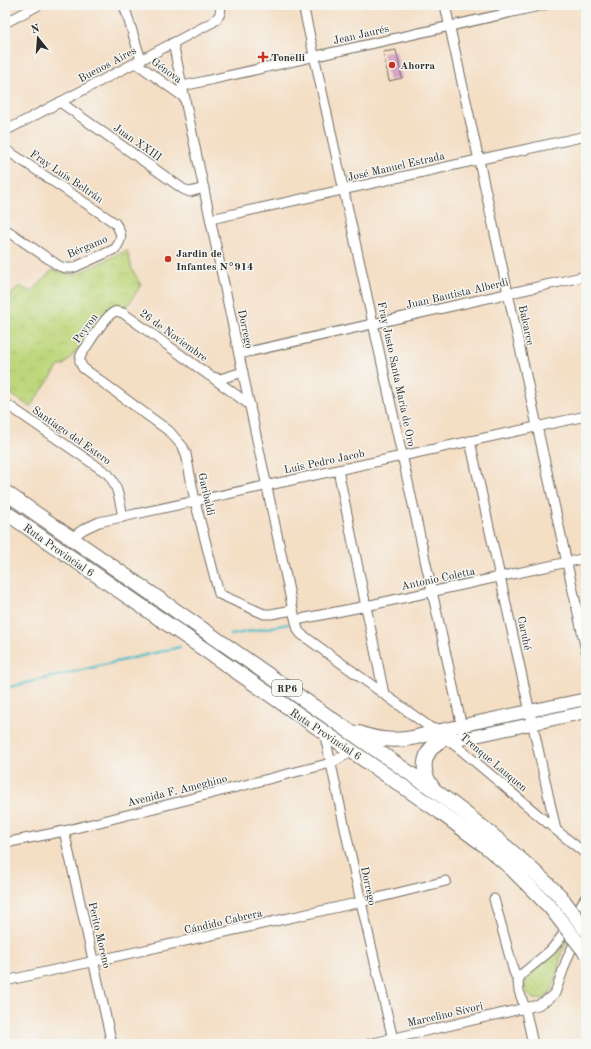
<svg xmlns="http://www.w3.org/2000/svg" width="591" height="1049" font-family="'Old Standard TT',serif">
<defs>
<pattern id="grass-dots" width="8" height="8" patternUnits="userSpaceOnUse"><rect width="8" height="8" fill="#bed77c"/><path d="M2 2h.1M6 6h.1" fill="none" stroke="#a3b96b" stroke-width="1.8" stroke-linecap="round"/></pattern>
<pattern id="park-crowns" width="20" height="18" patternUnits="userSpaceOnUse"><rect width="20" height="18" fill="#bed77c"/><path d="M2 6a3 3 0 1 1 6 0M12 15a3 3 0 1 1 6 0" fill="none" stroke="#a3b96b"/></pattern>
<pattern id="building-back-hatch" width="6" height="6" patternUnits="userSpaceOnUse"><rect width="6" height="6" fill="#daa5ca"/><path d="M-1 5l2 2M0 0l6 6M5-1l2 2" fill="none" stroke="#b187a4"/></pattern>
</defs>
<rect width="100%" height="100%" fill="#f6f6f2"/>
<filter id="ink" filterUnits="userSpaceOnUse"><feTurbulence type="fractalNoise" baseFrequency=".025" numOctaves="2"/><feDisplacementMap in="SourceGraphic" scale="8" xChannelSelector="R" yChannelSelector="G"/><feConvolveMatrix kernelMatrix="1 2 1 2 8 2 1 2 1" color-interpolation-filters="sRGB"/></filter>
<filter id="wash" filterUnits="userSpaceOnUse"><feTurbulence type="fractalNoise" baseFrequency=".012" numOctaves="4" result="noise"/><feDisplacementMap in="SourceGraphic" scale="16" xChannelSelector="R" yChannelSelector="G"/><feGaussianBlur stdDeviation="0.9" result="paint"/><feColorMatrix in="noise" values="0 0 0 0 0 0 0 0 0 0 0 0 0 0 0 0 0 1.4 0 .05"/><feComposite in="paint" operator="in"/></filter>
<g filter="url(#wash)">
<rect width="100%" height="100%" fill="#f4dec4"/>
<path fill="url(#grass-dots)" stroke="#748154" d="M586,909v3c-7,12 -17,24 -23,37 -5,12 -6,37 -15,46 -10,11 -27,0 -22,-14 3,-10 16,-16 24,-22 16,-13 25,-33 36,-50z"/>
<path fill="url(#park-crowns)" stroke="#748154" d="M127,250l5,19 9,16 -13,20 -13,1 -51,59 -5,1 -29,41 -25,-17v-89l14,-15 13,6 20,-22 23,5z"/>
<g fill="none" stroke-linecap="round" stroke-linejoin="round">
<g stroke="#52bfcb" stroke-width="2.5">
<path d="M231,635l57,-11"/>
<path d="M5,688l175,-41"/>
</g>
</g>
<g id="blocks">
<path fill="url(#building-back-hatch)" d="M396,50l6,28 -13,3 -6,-29z"/>
</g>
</g>
<g filter="url(#ink)">
<use href="#blocks" fill-opacity="0" stroke="#716a61" stroke-width="1"/>
<g fill="none" stroke-linecap="round" stroke-linejoin="round">
<g stroke="#716a61" stroke-width="11">
<g id="minor">
<path d="M124,5l17,55"/>
<path d="M303,5l160,727"/>
<path d="M445,5l141,645"/>
<path d="M585,5l1,4"/>
<path d="M5,23l34,-18"/>
<path d="M173,43l120,567 5,20 3,4 159,115 96,81 30,24"/>
<path d="M136,63l49,35"/>
<path d="M183,86l361,-81"/>
<path d="M60,102l123,87 7,3 14,-4"/>
<path d="M5,131l208,-109c6,-5 9,-9 7,-17"/>
<path d="M5,149l110,74c7,10 8,16 0,26l-42,19h-8l-6,-2 -54,-37"/>
<path d="M211,219l375,-83"/>
<path d="M239,354l347,-78"/>
<path d="M243,372l-23,7 -10,-3 -87,-63c-3,-1 -7,-2 -9,-1 -9,4 -26,33 -32,41 -3,6 -3,9 1,15l86,63 14,16 3,7 9,47 24,93 45,20h7l22,-4"/>
<path d="M213,378l37,27"/>
<path d="M5,403l103,71c10,12 12,28 15,43"/>
<path d="M470,441l86,389"/>
<path d="M338,470l46,224"/>
<path d="M71,538l13,-9 15,-7 487,-106"/>
<path d="M296,620l70,-14 220,-48"/>
<path d="M324,732l37,170 33,142"/>
<path d="M64,831l48,213"/>
<path d="M5,843l59,-12 267,-68 21,-12"/>
<path d="M494,899l20,73 4,9"/>
<path d="M5,981l356,-79 85,-21"/>
<path d="M369,1044l169,-39 9,-5 8,-7 12,-34 10,-22"/>
<path d="M533,1044l-8,-36 -6,-17 -1,-10 3,-6 30,-25 11,-14 24,-39"/>
</g>
</g>
<g stroke="#716a61" stroke-width="14">
<g id="secondary">
<path d="M436,731l150,-32"/>
<path d="M446,738l16,1 124,-27"/>
</g>
</g>
<g stroke="#716a61" stroke-width="16">
<g id="trunk">
<path d="M5,492l429,298c45,33 85,66 125,105"/>
<path d="M5,512l435,300 44,33 27,23 39,39"/>
<path d="M359,733c25,10 52,8 77,-2"/>
<path d="M433,788c-15,-19 -9,-41 13,-50"/>
</g>
</g>
<use href="#minor" stroke="#fff" stroke-width="9"/>
<use href="#secondary" stroke="#fff" stroke-width="12"/>
<use href="#trunk" stroke="#fff" stroke-width="14"/>
<g stroke="#716a61" stroke-width="16" stroke-linecap="butt">
<g id="trunk-bridge">
<path d="M559,895l27,35"/>
<path d="M550,907l36,46"/>
</g>
</g>
<use href="#trunk-bridge" stroke="#fff" stroke-width="14"/>
</g>
</g>
<g fill="#c8321e" stroke="#f6f6f2" stroke-width="1.5">
<path d="M261 51h4v4h4v4h-4v4h-4v-4h-4v-4h4z"/>
<circle cx="392" cy="65" r="4"/>
<circle cx="168" cy="259" r="4"/>
</g>
<g text-anchor="middle" stroke-width="3" stroke-linejoin="round" paint-order="stroke">
<rect fill="#f6f6f2" stroke="#686867" stroke-width="1" x="272" y="680" width="30" height="16" rx="3"/>
<g font-size="10" font-weight="bold" fill="#2b2b2b">
<text x="287" y="692">RP6</text>
</g>
<g font-size="11" fill="#2b2b2b" stroke="#f6f6f2">
<text transform="translate(361 34) rotate(-13)" y="4">Jean Jaurés</text>
<text transform="translate(107 64) rotate(-28)" y="4">Buenos Aires</text>
<text transform="translate(167 70) rotate(36)" y="4">Génova</text>
<text transform="translate(138 142) rotate(35)" y="4">Juan XXIII</text>
<text transform="translate(396 166) rotate(-13)" y="4">José Manuel Estrada</text>
<text transform="translate(67 176) rotate(34)" y="4">Fray Luis Beltrán</text>
<text transform="translate(87 246) rotate(-23)" y="4">Bérgamo</text>
<text transform="translate(457 293) rotate(-13)" y="4">Juan Bautista Alberdi</text>
<text transform="translate(527 325) rotate(78)" y="4">Balcarce</text>
<text transform="translate(85 328) rotate(-54)" y="4">Peyron</text>
<text transform="translate(246 329) rotate(78)" y="4">Dorrego</text>
<text transform="translate(174 335) rotate(36)" y="4">26 de Noviembre</text>
<text transform="translate(397 374) rotate(78)" y="4">Fray Justo Santa María de Oro</text>
<text transform="translate(72 435) rotate(35)" y="4">Santiago del Estero</text>
<text transform="translate(324 461) rotate(-12)" y="4">Luis Pedro Jacob</text>
<text transform="translate(207 494) rotate(77)" y="4">Garibaldi</text>
<text transform="translate(59 550) rotate(35)" y="4">Ruta Provincial 6</text>
<text transform="translate(438 578) rotate(-12)" y="4">Antonio Coletta</text>
<text transform="translate(525 633) rotate(78)" y="4">Caruhé</text>
<text transform="translate(326 734) rotate(34)" y="4">Ruta Provincial 6</text>
<text transform="translate(494 762) rotate(40)" y="4">Trenque Lauquen</text>
<text transform="translate(177 790) rotate(-14)" y="4">Avenida F. Ameghino</text>
<text transform="translate(369 886) rotate(78)" y="4">Dorrego</text>
<text transform="translate(223 921) rotate(-13)" y="4">Cándido Cabrera</text>
<text transform="translate(100 935) rotate(77)" y="4">Perito Moreno</text>
<text transform="translate(445 1014) rotate(-13)" y="4">Marcelino Sívori</text>
</g>
<g font-size="11" font-weight="bold" fill="#2b2b2b" stroke="#f6f6f2" text-anchor="start">
<text x="271" y="61">Tonelli</text>
<text x="400" y="69">Ahorra</text>
<text x="176" y="257">Jardin de<tspan x="176" dy="13">Infantes N°914</tspan></text>
</g>
</g>
<rect width="591" height="1049" fill="none" stroke="#f6f6f2" stroke-width="20"/>
<g transform="translate(38 38) rotate(343)" stroke="#f6f6f2" stroke-width="3" paint-order="stroke">
<path d="M0-3L7 15L0 10L-7 15Z" fill="#2b2b2b"/>
<text y="-6" font-size="11" font-weight="bold" text-anchor="middle" fill="#2b2b2b">N</text>
</g>
</svg>
